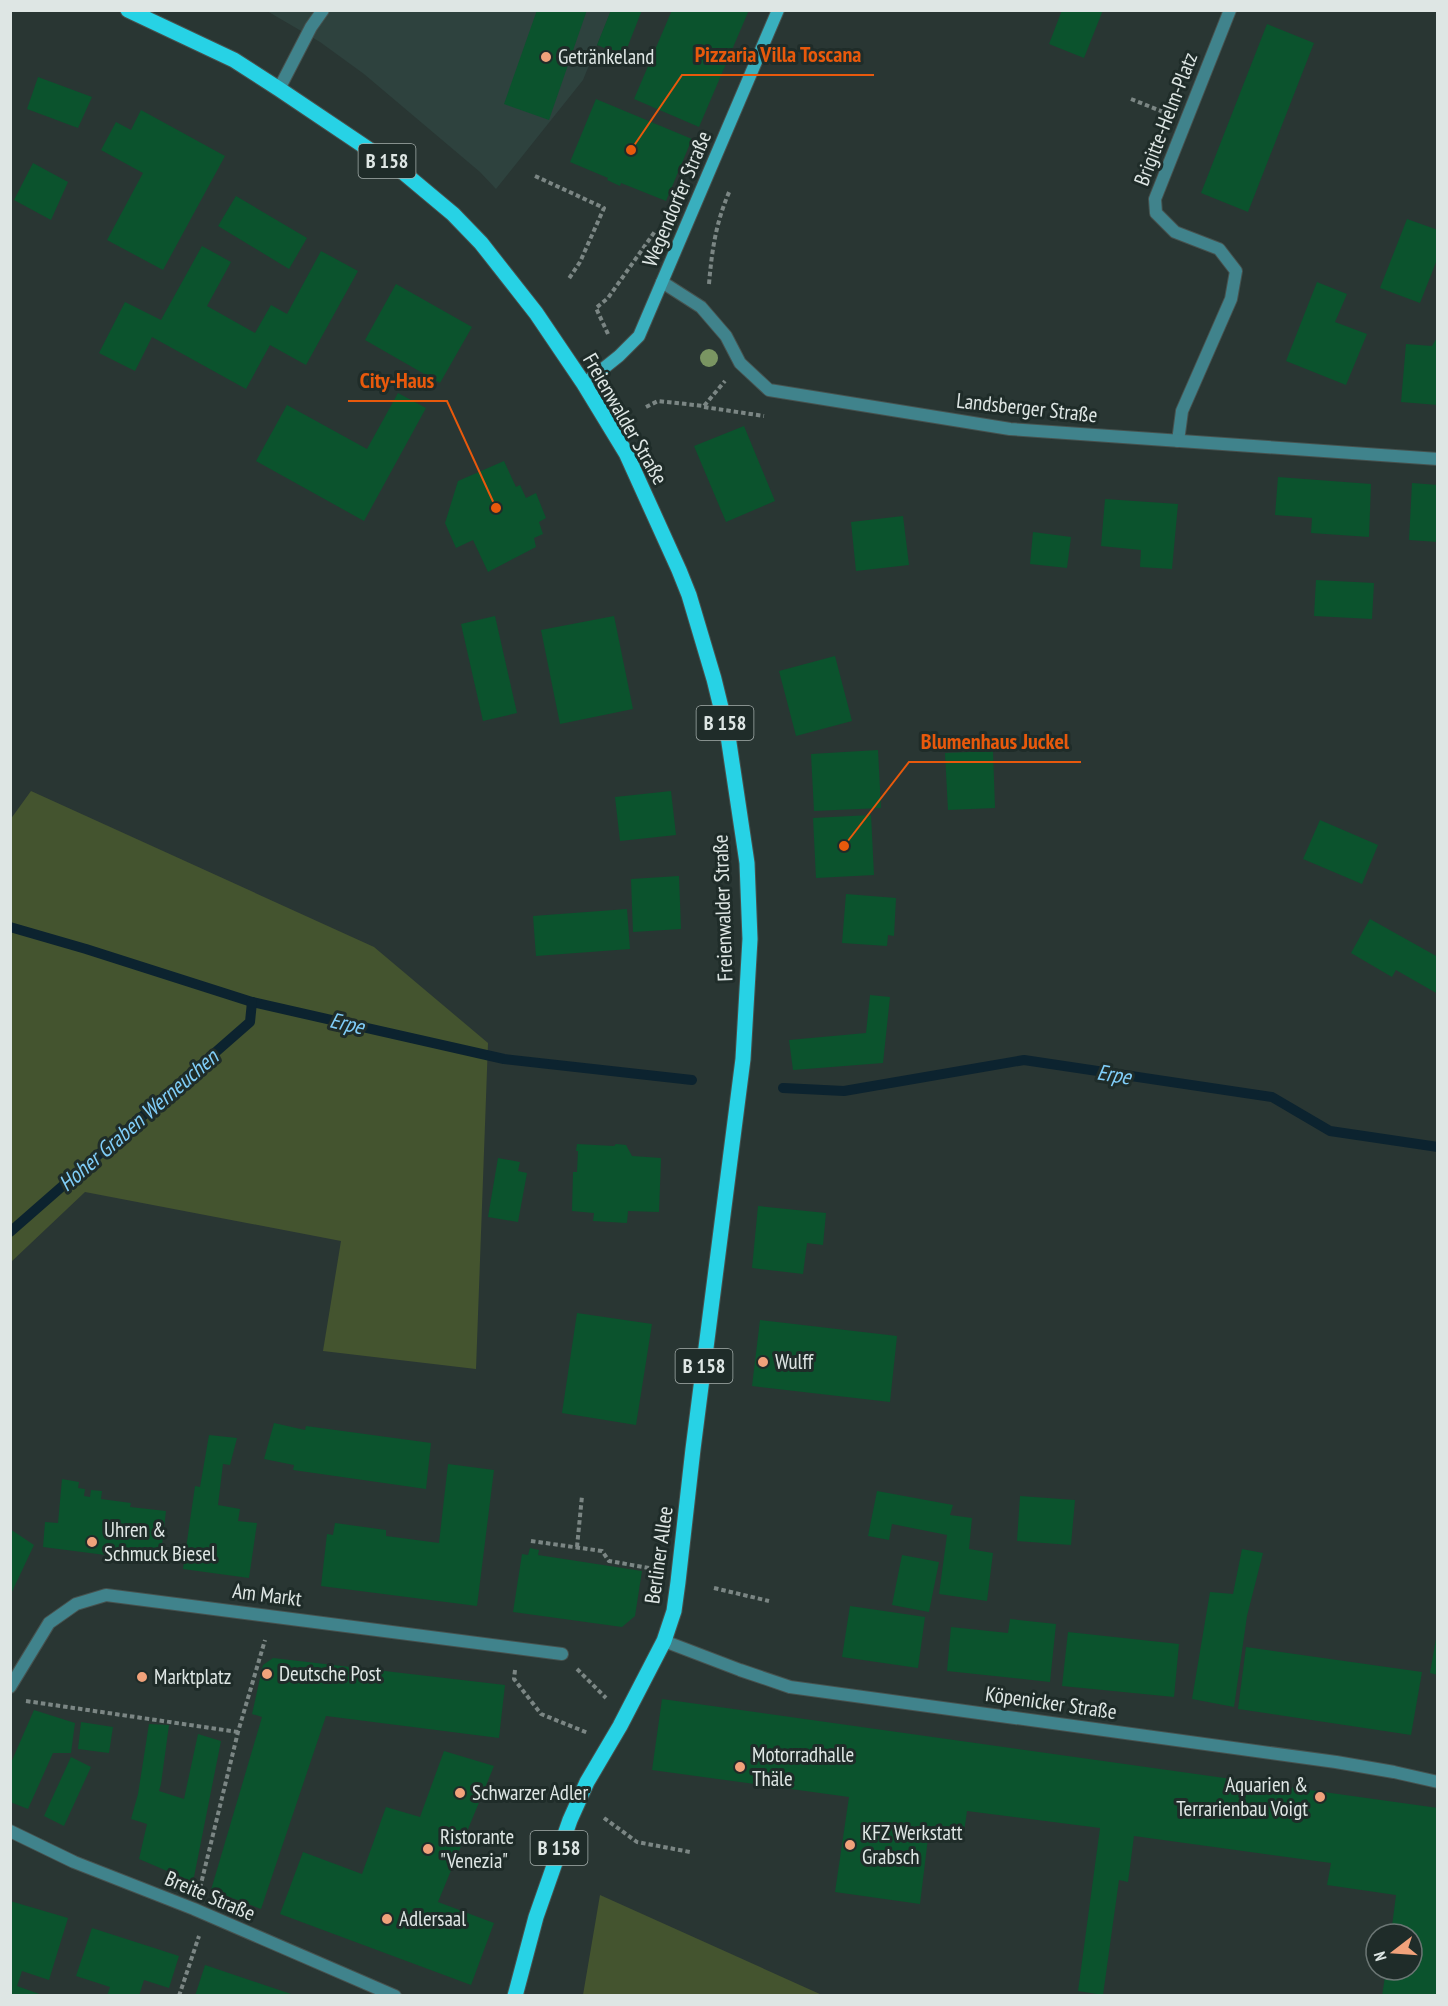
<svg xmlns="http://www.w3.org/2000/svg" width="1448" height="2006" font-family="'PT Sans Narrow',sans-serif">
<rect width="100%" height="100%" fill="#293633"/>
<path fill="#2e423e" d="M267,11h344l-28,69 -87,109 -16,-17 -116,-98 -44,-32z"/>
<g fill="#44542f">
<path d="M31,791l343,156 114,96 -12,326 -153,-18 18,-110 -256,-49 -74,70 -1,-442z"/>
<path d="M600,1895l222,100h7h-246z"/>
</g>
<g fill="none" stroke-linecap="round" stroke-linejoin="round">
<g stroke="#0c232f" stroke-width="10">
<path d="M10,927l76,22 166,53 252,57 188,21"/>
<path d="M783,1088l61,3 180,-31 248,37 58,34 108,16"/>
<path d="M10,1232l240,-210 2,-20"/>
</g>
</g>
<g fill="#0b532d">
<path d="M537,10h50l-38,110 -45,-16z"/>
<path d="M611,10h31l-18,46 -27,-11z"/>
<path d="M672,10h77l-50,117 -65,-28z"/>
<path d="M1062,10h41l-19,48 -35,-14z"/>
<path d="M1267,24l47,19 -66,169 -47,-19z"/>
<path d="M38,77l54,20 -14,31 -51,-19z"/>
<path d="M596,99l96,40 -26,62 -45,-18 -1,3 -13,-6 1,-2 -38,-16z"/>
<path d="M141,110l84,46 -62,114 -56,-30 36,-67 -42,-23 15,-28 15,8z"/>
<path d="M33,163l35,19 -17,38 -37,-20z"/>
<path d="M236,196l71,42 -18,31 -71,-43z"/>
<path d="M1407,219l31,11v27l-18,46 -40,-15z"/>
<path d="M202,246l29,16 -24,44 48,27 16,-28 16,9 34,-63 37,20 -52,94 -36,-20 -24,44 -94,-52 -17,34 -36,-18 26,-51 36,18z"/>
<path d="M1317,282l30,12 -12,28 32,12 -21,51 -60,-24z"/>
<path d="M396,284l76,43 -32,56 -75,-43z"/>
<path d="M1438,336v69l-37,-3 5,-58 26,2z"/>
<path d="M398,393l28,15 -62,113 -108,-60 31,-56 80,44z"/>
<path d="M744,426l31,75 -49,21 -32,-76z"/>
<path d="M504,461l12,26 4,-2 6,13 10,-5 10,25 -7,4 4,12 -9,4 2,9 -48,25 -15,-32 -17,8 -11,-25 13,-42z"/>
<path d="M1278,477l93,7 -2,53 -58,-4 1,-15 -37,-3z"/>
<path d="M1412,483l26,2v57l-29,-2z"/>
<path d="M1105,499l73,5 -6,65 -32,-2 1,-17 -40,-4z"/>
<path d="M903,516l6,49 -53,6 -5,-49z"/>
<path d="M1033,532l38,5 -4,31 -37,-4z"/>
<path d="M1316,580l58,3 -2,36 -58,-3z"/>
<path d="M495,616l22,97 -34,8 -22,-97z"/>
<path d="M614,616l19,93 -73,15 -19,-94z"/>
<path d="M835,656l17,65 -56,15 -17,-65z"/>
<path d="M878,750l3,58 -67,3 -3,-57z"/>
<path d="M993,751l2,57 -47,2 -3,-57z"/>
<path d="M671,791l5,44 -56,6 -5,-44z"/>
<path d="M871,815l3,60 -58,3 -3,-60z"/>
<path d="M1320,820l58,25 -16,39 -59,-25z"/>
<path d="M679,876l2,53 -48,3 -2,-53z"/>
<path d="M846,894l50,4 -2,38 -6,-1 -1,11 -45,-3z"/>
<path d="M627,909l3,40 -94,7 -3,-40z"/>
<path d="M1370,919l68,38v37l-42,-24 -4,7 -41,-24z"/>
<path d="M870,995l20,2 -7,66 -90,7 -4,-30 77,-7z"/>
<path d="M577,1144l37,2 2,-2 10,1 6,11 29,2 -2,54 -31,-1 -1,12 -34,-2 1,-8 -22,-2 1,-39h4l1,-21h-2z"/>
<path d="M498,1158l22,4 -2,9 9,2 -9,49 -30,-5z"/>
<path d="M758,1206l68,7 -3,32 -16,-2 -4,31 -51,-6z"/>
<path d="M577,1313l75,11 -16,101 -74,-12z"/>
<path d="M760,1320l137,16 -7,66 -138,-16z"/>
<path d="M274,1423l31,7 1,-4 125,17 -5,46 -133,-19 1,-5 -30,-6z"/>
<path d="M209,1435l28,3 -7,27 -7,-1 -5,41 22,4 -2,12 19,2 -8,55 -66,-9 12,-83 5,1z"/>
<path d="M448,1464l46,6 -17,136 -156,-20 6,-52 6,1 2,-12 51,7v6l53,7z"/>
<path d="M62,1479l17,3 -1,6 7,1 -1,7 6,1 1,-7 11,1 -1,8 30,4 -1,4 36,4 -6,51 -117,-15 2,-25 13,1z"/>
<path d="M877,1491l76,14 -3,10 22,3 -3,31 24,4 -6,48 -48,-7 8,-59 -55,-11 -3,16 -21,-4z"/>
<path d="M1020,1496l55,4 -4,45 -54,-4z"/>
<path d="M10,1529l24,16 -24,51z"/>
<path d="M530,1548l9,2 -1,5 104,16 -7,45 -13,11 -109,-15 9,-58 6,1z"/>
<path d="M1242,1549l21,4 -16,63 -13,91 -42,-8 18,-107 23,2z"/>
<path d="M902,1555l37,7 -10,50 -37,-7z"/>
<path d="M850,1606l75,11 -7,51 -76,-11z"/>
<path d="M1010,1619l46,5 -6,58 -103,-11 4,-44 57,6z"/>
<path d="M1068,1632l111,12 -5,53 -112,-11z"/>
<path d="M1436,1639h2v36l-8,-2z"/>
<path d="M1246,1647l176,25 -11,63 -173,-26z"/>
<path d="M273,1658l232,27 -6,53 -173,-22 -65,193 -50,-19 51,-173 -10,-3 11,-49z"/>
<path d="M662,1699l776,109v188h-56l4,-26h26v-36h-21l5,-39 -69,-10 4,-22 -197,-27 -6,46 -9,-2 -16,115 -25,-4 22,-163 -133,-17 -3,22 -35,-3 -9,74 -85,-12 14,-95 -197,-27z"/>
<path d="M34,1710l41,13 -4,30h-18l-25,56 -18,-7v-37z"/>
<path d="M81,1722l32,5 -4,26 -31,-4z"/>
<path d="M149,1724l20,1 -8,59 -2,7 25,8 14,-65 23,7 -28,141 -54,-23 8,-35 -16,-5 7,-25z"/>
<path d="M444,1751l50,15 -56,136 56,21 -23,62 -191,-71 23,-62 59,22 24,-67 34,10z"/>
<path d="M71,1757l20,10 -27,59 -20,-10z"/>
<path d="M10,1901l58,17 -19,62 -27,-9 -5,15 28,10h-35z"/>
<path d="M92,1928l87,28 -10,32 -25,-8 -5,16h-32l3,-9 -34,-11z"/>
<path d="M205,1965l89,30v1h-99z"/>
</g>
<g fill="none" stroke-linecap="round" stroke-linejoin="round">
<g stroke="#46524f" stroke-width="14">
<g id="lane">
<path d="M279,89l32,-62 12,-17"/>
<path d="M1178,441l4,-30 49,-112 5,-28 -17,-22 -44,-17 -19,-19 -1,-14 75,-189"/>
</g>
</g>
<g stroke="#46524f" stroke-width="14">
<g id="street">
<path d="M662,282l39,25 25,29 14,27 29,27 241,39 428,30"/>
<path d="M664,1641l76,29 50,17 546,75 58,10 44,10"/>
<path d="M10,1687l39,-64 27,-19 30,-9 456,59"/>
<path d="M10,1831l64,31 120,47 201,87"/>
</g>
</g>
<g stroke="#46524f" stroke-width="14">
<path id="secondary" d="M584,384l35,-28 20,-20 139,-326"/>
</g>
<g stroke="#46524f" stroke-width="17">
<path id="primary" d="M128,10l106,50 45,29 125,84 49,41 28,29 55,70 48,71 42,69 53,117 10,25 25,84 14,57 19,127 3,76 -7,120 -50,390 -15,133 -4,29 -10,30 -44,85 -33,56 -17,38 -34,97 -21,79"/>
</g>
<g stroke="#7b8684" stroke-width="4" stroke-dasharray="4.5 3" stroke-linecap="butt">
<path d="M1131,99l35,14"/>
<path d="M535,176l69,32 -24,54 -12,18"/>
<path d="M709,284c3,-35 7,-62 21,-94"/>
<path d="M608,334l-12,-26 12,-10 48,-68"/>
<path d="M646,407l12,-6 46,5 21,-25"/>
<path d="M704,407l60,9"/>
<path d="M531,1541l71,10 7,10 40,7"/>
<path d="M577,1547l5,-51"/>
<path d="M714,1588l55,13"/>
<path d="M577,1669l29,29"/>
<path d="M515,1670l-1,9 27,35 47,19"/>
<path d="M26,1701l212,31"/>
<path d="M604,1818l33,24 53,10"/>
<path d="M200,1888l38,-156 27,-92"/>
<path d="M179,1996l20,-60"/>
</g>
<use href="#lane" stroke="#40838c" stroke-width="12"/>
<use href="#street" stroke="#40838c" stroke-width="12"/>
<use href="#secondary" stroke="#39afbe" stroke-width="12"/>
<use href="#primary" stroke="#27d2e5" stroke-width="15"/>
</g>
<circle fill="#7a9562" cx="709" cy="358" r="9"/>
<g fill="#f1a27b" stroke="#1f2c29" stroke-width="2">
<circle cx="546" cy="57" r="6"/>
<circle cx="763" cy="1362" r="6"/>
<circle cx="92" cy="1542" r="6"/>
<circle cx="267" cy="1674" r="6"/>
<circle cx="142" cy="1677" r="6"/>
<circle cx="740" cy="1767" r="6"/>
<circle cx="460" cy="1793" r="6"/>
<circle cx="1320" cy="1797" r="6"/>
<circle cx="850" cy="1845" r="6"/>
<circle cx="428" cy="1849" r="6"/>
<circle cx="387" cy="1919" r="6"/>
</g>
<g text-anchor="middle" stroke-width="6" stroke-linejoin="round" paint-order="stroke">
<g fill="#1f2c29" stroke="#a5aeac" stroke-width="1.5">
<rect x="358.5" y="144" width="57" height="34" rx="4.5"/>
<rect x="696.5" y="706" width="57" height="34" rx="4.5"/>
<rect x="675.5" y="1349" width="57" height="34" rx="4.5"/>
<rect x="530.5" y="1831" width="57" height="34" rx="4.5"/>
</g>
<g font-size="20" font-weight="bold" fill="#dee6e4">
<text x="387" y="168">B 158</text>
<text x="725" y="730">B 158</text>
<text x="704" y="1373">B 158</text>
<text x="559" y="1855">B 158</text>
</g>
<g font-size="21" fill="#dee6e4" stroke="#1f2c29" text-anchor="start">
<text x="558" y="64">Getränkeland</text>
<text x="775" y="1369">Wulff</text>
<text x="104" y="1537">Uhren &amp;<tspan x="104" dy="24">Schmuck Biesel</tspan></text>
<text x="279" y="1681">Deutsche Post</text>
<text x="154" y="1684">Marktplatz</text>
<text x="752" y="1762">Motorradhalle<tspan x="752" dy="24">Thäle</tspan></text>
<text x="1308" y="1792" text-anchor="end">Aquarien &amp;<tspan x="1308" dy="24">Terrarienbau Voigt</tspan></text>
<text x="472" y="1800">Schwarzer Adler</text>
<text x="862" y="1840">KFZ Werkstatt<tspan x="862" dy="24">Grabsch</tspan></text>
<text x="440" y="1844">Ristorante<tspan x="440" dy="24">"Venezia"</tspan></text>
<text x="399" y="1926">Adlersaal</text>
</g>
<g font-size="21" fill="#dee6e4" stroke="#1f2c29">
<text transform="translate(1166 119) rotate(-69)" y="7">Brigitte-Helm-Platz</text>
<text transform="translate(677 199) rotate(-67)" y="7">Wegendorfer Straße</text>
<text transform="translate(1027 408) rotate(6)" y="7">Landsberger Straße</text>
<text transform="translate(625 419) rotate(60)" y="7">Freienwalder Straße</text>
<text transform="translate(723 908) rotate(-92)" y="7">Freienwalder Straße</text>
<text transform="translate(659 1555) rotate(-82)" y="7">Berliner Allee</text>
<text transform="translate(267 1595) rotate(7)" y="7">Am Markt</text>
<text transform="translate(1051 1703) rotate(8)" y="7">Köpenicker Straße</text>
<text transform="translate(210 1896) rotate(23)" y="7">Breite Straße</text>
</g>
<g font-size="22" font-style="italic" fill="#80cef9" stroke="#1f2c29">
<text transform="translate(347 1023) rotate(13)" y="8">Erpe</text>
<text transform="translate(1114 1074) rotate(9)" y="8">Erpe</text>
<text transform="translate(138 1120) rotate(-41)" y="8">Hoher Graben Werneuchen</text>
</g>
</g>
<path fill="none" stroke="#e8590c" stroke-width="2" d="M631 150L682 75H874M496 508L447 401H348M844 846L909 762H1081"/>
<g fill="#e8590c" stroke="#1f2c29" stroke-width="2">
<circle cx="631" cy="150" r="6"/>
<circle cx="496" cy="508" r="6"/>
<circle cx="844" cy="846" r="6"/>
</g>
<g font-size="22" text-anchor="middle" font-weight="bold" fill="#e8590c" stroke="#1f2c29" stroke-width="6" stroke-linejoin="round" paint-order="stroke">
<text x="778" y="62">Pizzaria Villa Toscana</text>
<text x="397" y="388">City-Haus</text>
<text x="995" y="749">Blumenhaus Juckel</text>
</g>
<rect width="1448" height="2006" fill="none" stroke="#dee6e4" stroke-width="24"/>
<g transform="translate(1394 1952) rotate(253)"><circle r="28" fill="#1f2c29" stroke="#6b7674" stroke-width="1.5"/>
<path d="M0-4.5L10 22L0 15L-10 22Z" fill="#f1a27b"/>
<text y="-9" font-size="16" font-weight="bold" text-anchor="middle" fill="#dee6e4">N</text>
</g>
</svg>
